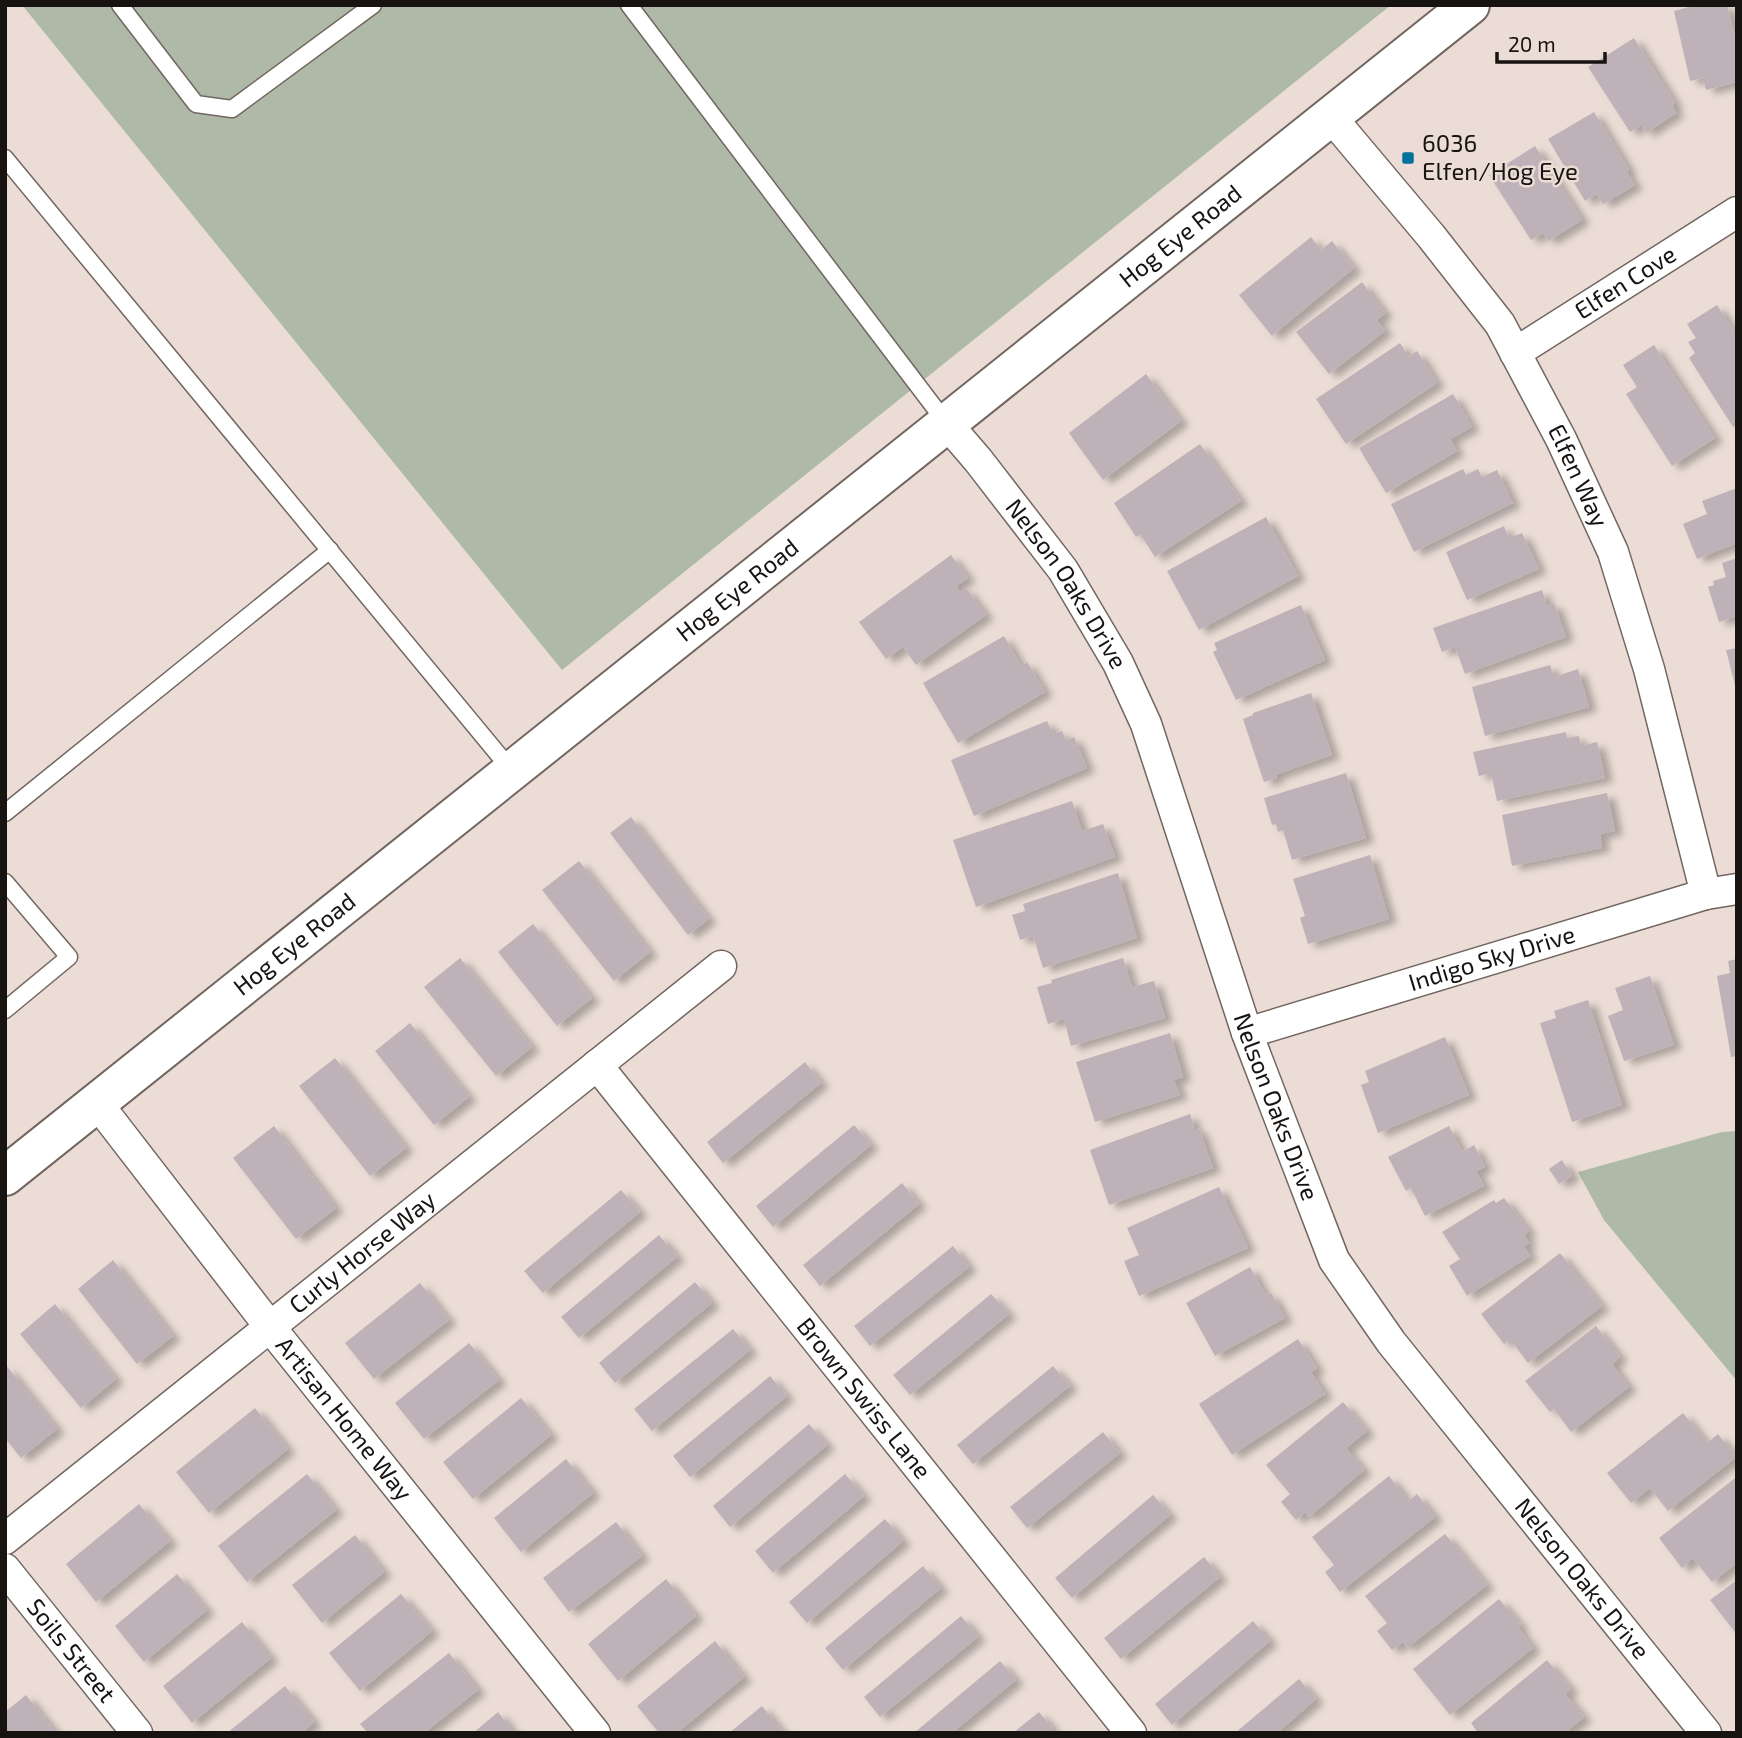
<svg xmlns="http://www.w3.org/2000/svg" width="1742" height="1738" font-family="'Exo 2',sans-serif">
<defs>
<filter id="shadow"><feDropShadow dx="8" dy="4.5" stdDeviation="3.5" flood-color="#0004"/></filter>
</defs>
<rect width="100%" height="100%" fill="#ebddd6"/>
<g fill="#aeb9a7">
<path d="M22,5h1369l-829,665z"/>
<path d="M1737,1131v250l-133,-161 -26,-48 144,-40z"/>
</g>
<g fill="#beb1b8" filter="url(#shadow)">
<path d="M1696,5h31l10,40v37l-31,8 -3,-12 -13,3 -16,-70z"/>
<path d="M1634,38l41,65 -3,2 4,8 -30,20 -5,-8 -11,7 -42,-65z"/>
<path d="M1594,112l35,58 -3,1 9,14 -32,19 -6,-10 -12,7 -37,-62z"/>
<path d="M1535,146l47,74 -34,21 -5,-8 -12,7 -42,-65z"/>
<path d="M1311,237l10,13 11,-9 22,27 -82,68 -33,-41z"/>
<path d="M1362,282l23,31 -8,7 8,11 -56,43 -33,-42z"/>
<path d="M1717,305l20,31v89l-4,2 -44,-69 6,-5 -7,-11 8,-4 -9,-14z"/>
<path d="M1400,343l9,14 8,-6 20,32 -91,61 -30,-45z"/>
<path d="M1654,345l61,93 -43,28 -46,-72 11,-7 -14,-22z"/>
<path d="M1146,374l35,47 -78,59 -34,-47z"/>
<path d="M1453,394l19,33 -22,12 7,12 -71,42 -27,-45z"/>
<path d="M1200,444l41,57 -86,56 -15,-23 -4,3 -22,-34z"/>
<path d="M1463,469l3,6 12,-6 4,8 15,-7 16,33 -99,49 -23,-48z"/>
<path d="M1737,488v55l-40,16 -14,-35 24,-10 -5,-13z"/>
<path d="M1266,517l32,59 -99,54 -32,-59z"/>
<path d="M1504,526l5,12 13,-5 17,36 -72,31 -21,-48z"/>
<path d="M951,555l17,23 -12,8 4,6 6,-4 20,27 -70,50 -13,-18 -17,12 -27,-37z"/>
<path d="M1737,558v58l-18,6 -11,-35 6,-2 -1,-4 13,-4 -4,-14z"/>
<path d="M1542,590l5,16 7,-3 12,34 -101,37 -10,-27 -13,5 -9,-24z"/>
<path d="M1301,605l24,55 -89,40 -23,-48 4,-2 -3,-7z"/>
<path d="M1004,636l17,30 6,-4 18,30 -87,51 -35,-60z"/>
<path d="M1737,648v41h-1l-10,-39z"/>
<path d="M1550,665l4,12 24,-8 11,38 -104,29 -13,-49z"/>
<path d="M1311,693l21,62 -57,20 2,3 -13,4 -21,-63 10,-4v-2z"/>
<path d="M1047,721l6,13 9,-3 4,9 8,-3 13,31 -113,48 -23,-56z"/>
<path d="M1566,732l1,6 12,-2 2,10 16,-4 8,36 -108,23 -6,-28 -12,3 -6,-24z"/>
<path d="M1346,773l20,65 -74,22 -9,-30 -5,2 -2,-8 -4,1 -8,-27z"/>
<path d="M1607,793l8,38 -15,3 2,14 -90,18 -10,-51z"/>
<path d="M1072,801l10,30 21,-7 12,33 -139,50 -23,-67z"/>
<path d="M631,817l78,102 -21,16 -78,-102z"/>
<path d="M1370,855l19,64 -81,25 -8,-26 5,-2 -12,-37z"/>
<path d="M579,861l71,91 -36,29 -72,-91z"/>
<path d="M1118,873l19,65 -94,30 -10,-32 -13,4 -8,-25 13,-4 -2,-7z"/>
<path d="M533,924l59,74 -35,28 -59,-74z"/>
<path d="M460,958l72,89 -36,29 -72,-89z"/>
<path d="M1123,958l9,29 22,-6 11,37 -94,28 -7,-27 -16,5 -11,-37 15,-4 -1,-3z"/>
<path d="M1737,959v97l-6,1 -14,-81 13,-3 -2,-12z"/>
<path d="M1650,976l24,69 -50,16 -16,-45 15,-6 -8,-22z"/>
<path d="M1588,1000l34,105 -50,17 -32,-99 16,-5 -2,-7z"/>
<path d="M410,1023l59,74 -35,28 -59,-74z"/>
<path d="M1170,1033l13,44 -9,3 6,15 -85,27 -19,-60z"/>
<path d="M1445,1037l24,58 -91,38 -17,-48 8,-3 -4,-11z"/>
<path d="M335,1058l71,90 -36,28 -71,-90z"/>
<path d="M805,1062l16,21 -98,80 -16,-21z"/>
<path d="M1190,1114l5,16 4,-2 14,40 -104,37 -19,-55z"/>
<path d="M854,1125l17,20 -98,82 -17,-21z"/>
<path d="M274,1126l62,82 -40,31 -63,-81z"/>
<path d="M1449,1126l13,26 12,-7 11,22 -9,4 8,15 -59,30 -14,-28 -5,3 -18,-34z"/>
<path d="M1562,1160l10,16 -13,8 -10,-15z"/>
<path d="M902,1183l17,21 -99,82 -17,-21z"/>
<path d="M1219,1187l29,61 -109,48 -15,-35 15,-6 -12,-27z"/>
<path d="M621,1190l19,22 -97,81 -19,-22z"/>
<path d="M1504,1198l25,33 -5,4 5,8 -5,3 6,10 -63,40 -18,-30 11,-7 -18,-27 52,-32 2,3z"/>
<path d="M659,1235l18,22 -98,81 -18,-21z"/>
<path d="M953,1246l16,21 -99,79 -16,-20z"/>
<path d="M1560,1253l42,53 -74,57 -18,-24 -6,5 -23,-30z"/>
<path d="M113,1260l60,76 -36,28 -59,-75z"/>
<path d="M1250,1267l16,29 5,-3 14,25 -70,38 -29,-53z"/>
<path d="M695,1282l17,21 -97,80 -16,-20z"/>
<path d="M420,1283l29,37 -75,59 -29,-36z"/>
<path d="M991,1294l18,20 -99,81 -17,-20z"/>
<path d="M55,1304l61,75 -35,29 -61,-74z"/>
<path d="M1596,1326l24,31 -8,7 17,23 -58,45 -17,-23 -4,3 -25,-31z"/>
<path d="M733,1329l17,21 -98,81 -18,-22z"/>
<path d="M1298,1339l19,29 -6,4 14,22 -93,61 -33,-51z"/>
<path d="M469,1343l30,37 -75,59 -29,-36z"/>
<path d="M5,1364l52,65 -36,29 -16,-20z"/>
<path d="M1053,1366l17,20 -97,78 -16,-19z"/>
<path d="M770,1376l17,20 -97,81 -17,-21z"/>
<path d="M521,1398l30,37 -78,64 -30,-37z"/>
<path d="M1343,1402l24,29 -21,17 18,22 -55,47 -4,-5 -9,8 -15,-18 9,-8 -24,-29z"/>
<path d="M255,1408l33,41 -79,64 -33,-41z"/>
<path d="M1683,1413l24,30 11,-9 18,23 -68,54 -18,-23 -19,15 -24,-30z"/>
<path d="M809,1424l18,21 -97,82 -17,-21z"/>
<path d="M1103,1432l17,21 -93,75 -17,-21z"/>
<path d="M566,1459l27,34 -72,59 -27,-34z"/>
<path d="M307,1474l29,36 -89,72 -29,-36z"/>
<path d="M845,1474l19,22 -91,77 -18,-22z"/>
<path d="M1389,1476l19,25 9,-7 18,23 -95,75 -15,-20 9,-7 -22,-28z"/>
<path d="M1735,1478l2,85 -25,19 -19,-24 -11,10 -23,-30z"/>
<path d="M1153,1495l17,20 -98,83 -17,-20z"/>
<path d="M139,1504l31,37 -74,61 -30,-38z"/>
<path d="M885,1519l18,22 -96,82 -18,-21z"/>
<path d="M616,1522l26,34 -73,56 -26,-34z"/>
<path d="M1445,1534l42,51 -80,63 -4,-6 -11,8 -15,-19 10,-8 -22,-27z"/>
<path d="M355,1535l29,37 -62,51 -30,-38z"/>
<path d="M1204,1557l16,20 -99,82 -17,-21z"/>
<path d="M923,1566l18,22 -98,82 -18,-22z"/>
<path d="M177,1574l30,36 -63,52 -29,-36z"/>
<path d="M666,1579l30,37 -78,65 -30,-37z"/>
<path d="M1737,1580v50l-2,2 -25,-32z"/>
<path d="M401,1594l31,37 -72,60 -31,-38z"/>
<path d="M1499,1599l22,26 -3,2 15,21 -83,67 -37,-46z"/>
<path d="M961,1616l17,21 -98,80 -16,-20z"/>
<path d="M1253,1621l17,20 -98,84 -17,-21z"/>
<path d="M242,1622l29,36 -79,65 -29,-37z"/>
<path d="M715,1641l29,36 -67,56h-18l-22,-27z"/>
<path d="M449,1653l29,37 -54,43h-56l-8,-9z"/>
<path d="M1547,1660l24,29 -6,5 19,23 -19,16h-87l-7,-10z"/>
<path d="M1000,1661l16,19 -64,53h-38z"/>
<path d="M1299,1679l17,20 -39,34h-42z"/>
<path d="M285,1686l29,36 -12,11h-75z"/>
<path d="M26,1695l30,38h-51v-21z"/>
<path d="M762,1706l21,27h-54z"/>
<path d="M498,1712l16,21h-41z"/>
<path d="M1039,1712l14,17 -5,4h-35z"/>
</g>
<g fill="none" stroke-linecap="round" stroke-linejoin="round">
<g stroke="#726660" stroke-width="19">
<g id="service">
<path d="M120,5l76,99 36,5 141,-104"/>
<path d="M629,5l318,419"/>
<path d="M5,158l507,613"/>
<path d="M5,813l325,-263"/>
<path d="M5,882l64,75 -64,53"/>
</g>
</g>
<g stroke="#726660" stroke-width="33">
<g id="minor">
<path id="s1" d="M1331,117l100,119 69,88 61,115 52,113 36,117 57,225"/>
<path id="s2" d="M1515,353l222,-141"/>
<path id="s3" d="M947,424l31,36 85,110 55,93 28,61 101,309 87,227 57,82 315,391"/>
<path id="s4" d="M1247,1033l459,-139 31,-5"/>
<path id="s5" d="M597,1065l534,668"/>
<path id="s6" d="M97,1103l173,224 325,406"/>
<path id="s7" d="M5,1539l716,-573"/>
<path id="s8" d="M5,1569l132,164"/>
</g>
</g>
<g stroke="#726660" stroke-width="42">
<g id="tertiary">
<path id="s9" d="M5,1176l1465,-1171"/>
</g>
</g>
<use href="#service" stroke="#fff" stroke-width="16"/>
<use href="#minor" stroke="#fff" stroke-width="30"/>
<use href="#tertiary" stroke="#fff" stroke-width="38"/>
</g>
<rect fill="#04719d" stroke="#ebddd6" stroke-width="2.5" x="1401" y="151" width="14" height="14" rx="3.5"/>
<g text-anchor="middle" stroke-width="5" stroke-linejoin="round" paint-order="stroke">
<g font-size="24" fill="#171310" stroke="#ebddd6" text-anchor="start">
<text x="1422" y="152">6036<tspan x="1422" dy="28">Elfen/Hog Eye</tspan></text>
</g>
<g font-size="24" fill="#171310" stroke="#ebddd6">
<text dy="8" stroke="none"><textPath href="#s9" startOffset="1505">Hog Eye Road</textPath></text>
<text dy="8" stroke="none"><textPath href="#s2" startOffset="131">Elfen Cove</textPath></text>
<text dy="8" stroke="none"><textPath href="#s1" startOffset="438">Elfen Way</textPath></text>
<text dy="8" stroke="none"><textPath href="#s3" startOffset="200">Nelson Oaks Drive</textPath></text>
<text dy="8" stroke="none"><textPath href="#s9" startOffset="938">Hog Eye Road</textPath></text>
<text dy="8" stroke="none"><textPath href="#s9" startOffset="371">Hog Eye Road</textPath></text>
<text dy="8" stroke="none"><textPath href="#s4" startOffset="256">Indigo Sky Drive</textPath></text>
<text dy="8" stroke="none"><textPath href="#s3" startOffset="766">Nelson Oaks Drive</textPath></text>
<text dy="8" stroke="none"><textPath href="#s7" startOffset="458">Curly Horse Way</textPath></text>
<text dy="8" stroke="none"><textPath href="#s5" startOffset="427">Brown Swiss Lane</textPath></text>
<text dy="8" stroke="none"><textPath href="#s6" startOffset="401">Artisan Home Way</textPath></text>
<text dy="8" stroke="none"><textPath href="#s3" startOffset="1334">Nelson Oaks Drive</textPath></text>
<text dy="8" stroke="none"><textPath href="#s8" startOffset="105">Soils Street</textPath></text>
</g>
</g>
<rect width="1742" height="1738" fill="none" stroke="#171310" stroke-width="14"/>
<path d="M1497 52v10h108v-10" fill="none" stroke="#171310" stroke-width="3.5"/>
<text x="1508" y="52" font-size="21" fill="#171310" stroke="#ebddd6" stroke-width="5" paint-order="stroke">20 m</text>
</svg>
